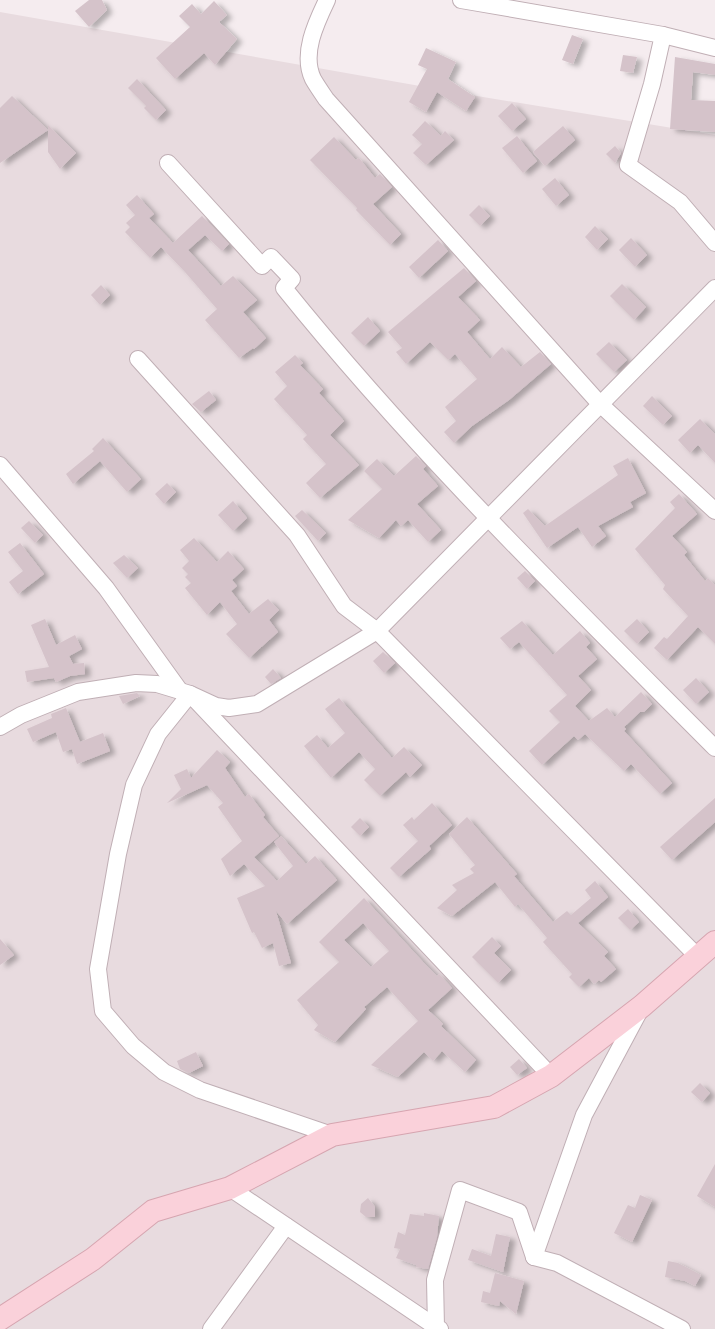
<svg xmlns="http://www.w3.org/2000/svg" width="715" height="1329" font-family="Inter,sans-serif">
<defs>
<filter id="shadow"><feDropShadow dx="5.5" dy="3" stdDeviation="2.5" flood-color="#0004"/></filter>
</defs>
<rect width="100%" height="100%" fill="#f5ecef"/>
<path fill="#e8dbdf" d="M0,12l471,83 244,40v1194h-715z"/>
<g fill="#d5c3ca" fill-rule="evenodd" filter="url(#shadow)">
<path d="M89,0h13l5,10 -18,17 -14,-16z"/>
<path d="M214,1l13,14 -8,7 18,17 -22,26 -11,-12 -29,26 -19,-21 34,-31 -11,-11 13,-12 9,10z"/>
<path d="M572,35l11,4 -10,25 -11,-4z"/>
<path d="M426,48l30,14 -8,17 27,18 -9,14 -29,-19 -11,20 -17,-10 18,-33 -9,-4z"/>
<path d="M623,55l14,2 -4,16 -13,-2z"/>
<path d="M675,57l40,7v11l-22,-3 -2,28 24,1v31l-45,-3z"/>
<path d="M137,79l29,31 -10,10 -12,-12 2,-2 -18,-18z"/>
<path d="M12,96l36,34 -48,33v-55z"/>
<path d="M512,103l14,16 -14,12 -14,-15z"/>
<path d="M425,121l16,15 4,-5 9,9 -28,25 -13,-12 9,-9 -10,-9z"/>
<path d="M48,125l28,28 -16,16 -12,-17z"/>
<path d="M563,126l12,14 -30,26 -12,-14z"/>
<path d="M517,136l20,25 -14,12 -21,-25z"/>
<path d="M334,137l22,23 3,-2 16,20 5,-4 12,13 -19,17 28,30 -11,11 -34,-35 1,-2 -47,-48z"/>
<path d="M615,146l6,7 -6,10 -9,-9z"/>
<path d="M555,178l14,17 -13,11 -14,-17z"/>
<path d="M137,195l17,19 -5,4 24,25 29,-27 27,28 -7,7 -17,-16 -17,15 33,36 12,-10 24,24 -14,12 23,26 -12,11 -1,-1 -14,10 -34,-38 12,-11 -32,-37 -24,-25 -11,11 -25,-26 5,-5 -4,-4 9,-8 -9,-10z"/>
<path d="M479,205l11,11 -10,10 -11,-11z"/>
<path d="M595,226l13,13 -11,11 -12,-13z"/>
<path d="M631,238l16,17 -12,12 -16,-17z"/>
<path d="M438,240l10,11 -29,27 -10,-11z"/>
<path d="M464,268l12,13 -18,16 22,23 -13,12 23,27 12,-12 19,20 19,-15 11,12 -42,36 -37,26 -18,17 -10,-11 12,-11 -11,-14 32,-28 -22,-25 -7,6 -18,-18 -24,22 -10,-12 6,-4 -14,-16z"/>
<path d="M622,284l24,23 -12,13 -24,-24z"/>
<path d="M101,285l9,10 -10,10 -9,-10z"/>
<path d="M368,317l12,14 -16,15 -13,-13z"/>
<path d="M609,342l18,18 -13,12 -18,-18z"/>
<path d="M295,355l8,8 -3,2 23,24 -4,4 25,28 -14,14 29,30 -39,33 -14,-15 20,-19 -23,-25 4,-4 -33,-36 13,-13 -12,-14z"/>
<path d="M209,391l7,9 -15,12 -9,-8z"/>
<path d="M652,396l20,20 -9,9 -20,-19z"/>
<path d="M700,419l15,15v29l-17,-18 -8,8 -12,-13z"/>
<path d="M103,438l38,41 -14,13 -27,-31 -27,23 -7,-10 28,-23 -2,-2z"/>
<path d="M416,456l10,10 -3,3 15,17 -21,18 24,26 -13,12 -20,-22 -7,6 -5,-6 -17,18 -31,-18 34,-31 -18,-18 13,-12 17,17z"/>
<path d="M628,458l18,35 -16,9 3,5 -35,19 8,10 -14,11 -14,-20 -31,21 -24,-35 5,-4 17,17 73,-51 -5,-9z"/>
<path d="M167,483l9,9 -12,12 -9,-10z"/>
<path d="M679,494l18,20 -25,22 15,16 -3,3 21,26 3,-3 7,7v59l-17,-17 -31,33 -13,-12 10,-11 3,2 21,-23 -25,-27 2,-4 -30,-36 40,-41 -5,-6z"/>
<path d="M233,501l14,17 -14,13 -15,-16z"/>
<path d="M302,510l24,23 -8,8 -23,-25z"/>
<path d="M29,521l14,14 -8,8 -14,-15z"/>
<path d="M194,538l23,24 11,-11 16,18 -12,11 5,6 -6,5 18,23 19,-15 11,11 -10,10 9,12 -29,26 -23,-24 11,-10 -17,-22 -13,13 -22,-27 6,-5 -6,-6 3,-3 -6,-6 7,-7 -9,-11z"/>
<path d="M20,543l24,31 -26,20 -9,-12 14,-11 -15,-19z"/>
<path d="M124,555l14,13 -11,10 -14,-15z"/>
<path d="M525,571l10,10 -8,8 -10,-11z"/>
<path d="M45,619l11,26 19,-10 7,14 -13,7 4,8 11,-1 1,11 -15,2 -14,6 -2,-4 -27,4 -2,-11 24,-4 -18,-42z"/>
<path d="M637,619l12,13 -12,12 -13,-13z"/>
<path d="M522,621l31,34 27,-24 10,12 -4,4 11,12 -19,17 13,14 -16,16 14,15 18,-13 8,9 26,-25 11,12 -8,8h-4l-16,15 2,2 -2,2 48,52 -12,11 -29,-30 -7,7 -39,-37 -7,6 -4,-4 -32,29 -13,-14 31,-29 -11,-11 18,-16 -48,-53 -9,7 -10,-11z"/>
<path d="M383,652l12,11 -11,10 -11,-12z"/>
<path d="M273,669l8,9 -10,6 -6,-7z"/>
<path d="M696,678l13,14 -13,12 -13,-14z"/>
<path d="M137,693l3,3 -17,8 -4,-8z"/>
<path d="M339,698l53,60 12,-11 18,18 -12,12 -4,-5 -26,24 -16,-16 11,-11 -16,-17 -28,26 -27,-32 13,-11 11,13 17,-15 -20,-24z"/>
<path d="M66,708l14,34 23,-9 7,18 -33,13 -5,-15 -9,3 -7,-20 -23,10 -6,-13 25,-11 -1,-4z"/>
<path d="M217,750l13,12 -5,6 20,29 4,-3 16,21 -2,2 16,19 -25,21 23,24 16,-15 -19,-24 7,-6 25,28 9,-8 22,24 -50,44 -11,-13 15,52 -12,3 -6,-23 -11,5 -8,-16 -2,1 -15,-35 28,-12 -21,-22 -14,12 -9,-17 21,-18 -24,-34 5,-4 -16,-18 -40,18 14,-14 -7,-14 13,-6 4,9z"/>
<path d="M715,798v24l-43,38 -12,-13z"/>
<path d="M432,803l20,22 -23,21 2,3 -32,28 -9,-9 28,-27 -15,-16 9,-8 2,3z"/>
<path d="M467,817l50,57 -3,2 39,46 14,-11 4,4 20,-17 -6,-8 10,-9 13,16 -30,26 30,29 -4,4 12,13 -15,13 -2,-2 -5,4 -5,-6 -10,9 -10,-10 3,-3 -29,-32 4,-4 -29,-34 -3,3 -20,-25 -43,34 -15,-8 20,-18 -5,-5 22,-12 -4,-4 5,-4 -26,-31z"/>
<path d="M360,818l9,9 -9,9 -9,-9z"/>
<path d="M364,898l60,65 13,13 2,-2 13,14 -24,22 15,14 -2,2 35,34 -11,12 -23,-21 -9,10 -9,-9 -26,25 -27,-12 47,-44 -31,-34 -23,20 2,2 -31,33 -21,-12 4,-5 -21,-25 42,-38 -20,-20zM363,923l26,28 -18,16 -27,-27z"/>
<path d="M628,909l11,13 -9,8 -12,-12z"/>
<path d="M492,937l9,9 -7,7 17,17 -13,13 -26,-26z"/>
<path d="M0,939l14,16 -14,10z"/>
<path d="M196,1052l7,14 -14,7 -9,-4 -3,-8z"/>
<path d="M519,1059l8,9 -10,7 -7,-8z"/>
<path d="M700,1083l10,10 -8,9 -11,-10z"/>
<path d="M715,1164v43l-18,-11z"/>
<path d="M640,1195l12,5 -20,42 -18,-9 14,-28 7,3z"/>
<path d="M368,1198l7,9v10h-9l-6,-5 1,-8z"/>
<path d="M424,1213l15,3 -2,21 -9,32 -12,-2v-2l-20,-7 4,-9 -6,-1 4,-16 7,3 5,-21 14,2z"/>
<path d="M496,1234l14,3 -7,35 -35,-12 4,-11 19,7z"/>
<path d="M668,1261l10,2 23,12 -6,11 -10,-5 -20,-4z"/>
<path d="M495,1273l29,8 -8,33 -16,-13 -1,5 -18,-4 2,-11 7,2z"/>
</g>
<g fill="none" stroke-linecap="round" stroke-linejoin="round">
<g stroke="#c0afb5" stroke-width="18">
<g id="street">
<path d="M327,0c-11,23 -26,54 -14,79 4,7 9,14 13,20l274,305 115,107"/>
<path d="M461,0l202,35 52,13"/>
<path d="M663,35l-11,49 -24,81 52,37 35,41"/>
<path d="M168,163l94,103 9,-9 21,22 -8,9c132,164 283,311 431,460"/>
<path d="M138,359l159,176 47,71 33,25 321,326"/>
<path d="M0,465l106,123 74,103"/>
<path d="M0,727l21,-12 57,-23 58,-9 21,1 33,10 26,12 13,2 28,-4 120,-73 338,-343"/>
<path d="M332,1135l-132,-45 -36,-18 -31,-26 -30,-35 -5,-42 20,-115 16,-69 24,-51 32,-40 361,382"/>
<path d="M230,1188l206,139"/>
<path d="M534,1257l50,-142 55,-103"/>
<path d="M534,1257l23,6 125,66"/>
<path d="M211,1329l75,-103"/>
<path d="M440,1329l-4,-2 -1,-47 25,-90 59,22 15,45"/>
</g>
</g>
<g stroke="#d6a5b0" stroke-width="24">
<path id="secondary" d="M0,1319l93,-60 60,-48 77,-23 102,-53 162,-28 57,-31 91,-70 73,-64"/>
</g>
<use href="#street" stroke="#fff" stroke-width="16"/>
<use href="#secondary" stroke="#fad1da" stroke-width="22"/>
</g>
</svg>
